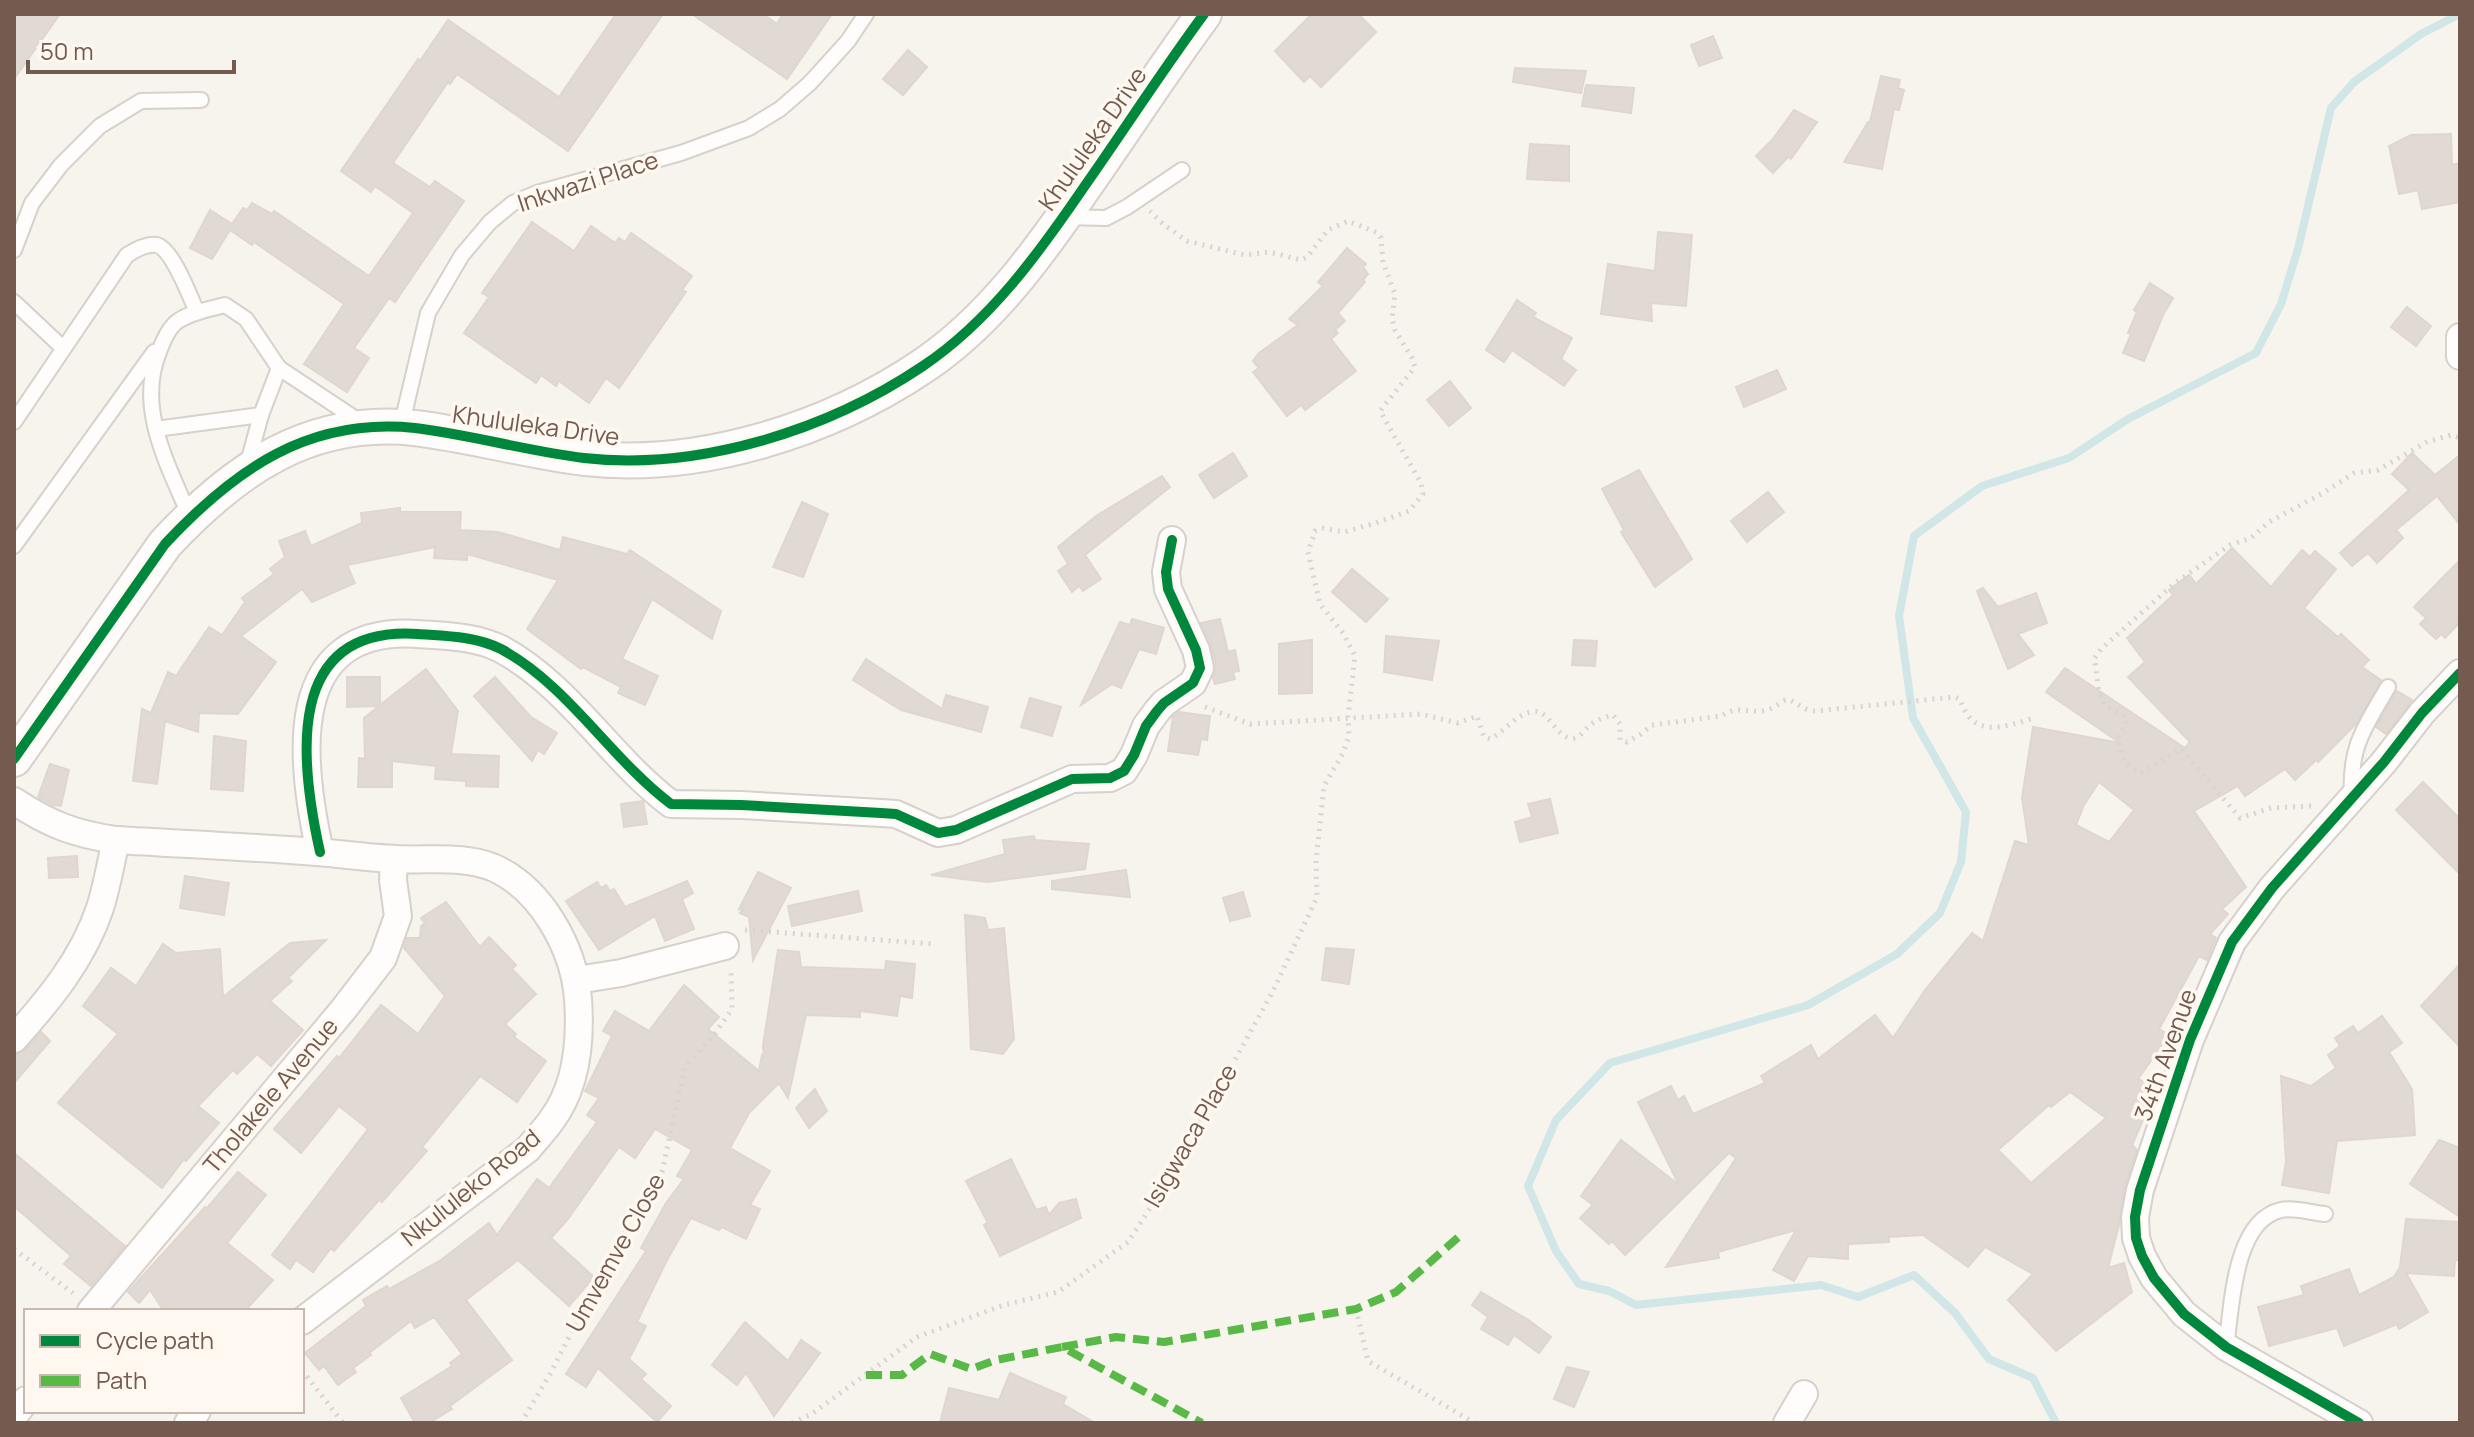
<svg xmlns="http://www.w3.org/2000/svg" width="2474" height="1437" font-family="Manrope,sans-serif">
<rect width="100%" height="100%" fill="#f7f3ed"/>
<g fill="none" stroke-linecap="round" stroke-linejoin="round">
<path stroke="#d0e6e7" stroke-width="8" d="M2056,1423l-23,-45 -44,-19 -34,-46 -41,-38 -56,22 -37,-12 -185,20 -27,-14 -30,-7 -23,-33 -28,-65 28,-66 54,-57 198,-58 89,-51 43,-41 21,-51 5,-50 -53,-94 -14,-102 15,-80 68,-50 87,-28 59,-39 128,-66 25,-49 17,-55 33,-141 23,-26 67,-48 39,-20"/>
</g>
<g fill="#e1d9d3" stroke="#e0d6d0" stroke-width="2" fill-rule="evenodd">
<path d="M14,14h46l-46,65z"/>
<path d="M616,14h47l-95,137 -111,-77 -7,10 -2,-2 -55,81 37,24 5,-6 29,20 -69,101 -6,-4 -35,50 15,10 -22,34 -43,-28 40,-60 -90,-62 -2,3 -22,-15 -18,29 -22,-11 20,-38 22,14 11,-16 4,2 5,-7 20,11 2,-3 95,65 44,-63 -38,-27 -4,6 -30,-21 77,-112 2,2 28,-41 111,77z"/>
<path d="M692,14h71l14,10 6,-10h49l-45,65z"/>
<path d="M1312,14h46l18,18 -55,55 -11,-11 -6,6 -29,-31z"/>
<path d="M1713,36l9,22 -23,8 -8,-21z"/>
<path d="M908,50l19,17 -24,28 -20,-16z"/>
<path d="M1515,68l71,3 -5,22 -68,-11z"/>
<path d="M1881,76l19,4 -2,8 6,2 -5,20 -5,-1 -12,60 -38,-7 24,-40h2z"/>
<path d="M1586,85l48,3 -3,25 -49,-7z"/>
<path d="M1794,110l23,12 -26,37 -3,-2 -15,16 -17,-17 16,-16z"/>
<path d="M2451,134l1,31 8,-2v39l-38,7 -4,-19 -19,4 -10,-48 22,-11z"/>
<path d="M1530,144l39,2v35l-42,-2z"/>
<path d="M532,222l42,29 17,-25 24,17 4,-5 6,4 6,-9 61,43 -10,14 4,2 -67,96 -13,-10 -17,25 -30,-22 -3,5 -15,-11 -5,8 -72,-50 25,-36 -7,-4z"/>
<path d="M1658,232l34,3 -6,71 -35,-3 1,18 -51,-7 7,-50 47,7z"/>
<path d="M1347,248l19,16 -3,3 5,7 -5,6 2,2 -27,31 7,8 -10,9 3,3 -7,6 25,32 -51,39 -4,-5 -14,11 -34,-44 6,-4 -6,-7 6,-8 39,-28 -9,-6 34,-33 -5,-4z"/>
<path d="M2150,283l23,15 -10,17 -19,46 -21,-8 8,-19 -3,-1 9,-21 -3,-2z"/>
<path d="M1517,300l19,13 -3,4 39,21 -11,21 15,11 -12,16 -52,-36 -8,12 -18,-12z"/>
<path d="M2407,307l24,19 -15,20 -25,-19z"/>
<path d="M1777,370l9,19 -42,18 -8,-20z"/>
<path d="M1450,381l21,27 -22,18 -22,-26z"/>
<path d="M1233,453l14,23 -33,22 -15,-23z"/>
<path d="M2412,453l23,22 25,-20v70l-23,-29 -41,34 7,8 -26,25 -9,-10 -16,13 -12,-13 69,-63 -17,-16z"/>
<path d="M1639,470l53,89 -37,28 -34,-55 3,-2 -22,-41z"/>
<path d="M1162,476l8,11 -85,68 16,24 -18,12 -4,-5 -7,6 -14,-21 10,-7 -10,-17 38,-31z"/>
<path d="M1768,492l16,20 -37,30 -16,-21z"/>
<path d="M802,502l26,12 -25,63 -30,-10z"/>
<path d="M400,508v4h61l-1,18 38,2 62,18 3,-13 64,17 3,-4 91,61 -9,28 -60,-40 -30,60 36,17 -13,29 -27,-12 3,-6 -38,-20 -2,2 -54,-40 31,-49 -91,-26v6l-33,-2 1,-11 -88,18 8,18 -43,19 -10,-13 -61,47 35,26 -38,52 -39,-1 -1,19 -33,-11 -8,63 -24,-3 9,-72 9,4 17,-41 8,4 33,-49 13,8 23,-33 -3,-4 32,-24 -4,-5 15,-12 -6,-16 26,-10 6,15 51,-23 -1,-10z"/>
<path d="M2232,548l39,39 31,-37 8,7 5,-6 21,18 -32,39 34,29 3,-3 28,26 -7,7 19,13 -25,44 -38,38 -2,-2 -21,20 -10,-11 -40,27 -7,-10 -44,25 52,76 -24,22 6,5 -18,20 6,4 -9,22 -8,-4 -40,73 10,6 -31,44 19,9 -7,21h-2l-16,36 5,5 -13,37 -5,38 -11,43 16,-5 8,29 -76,59 -48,-51 25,-26 -48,-27 -17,20 -45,-32 -34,2v5l-41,2v15l-40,-3 -14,25 -21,-11 23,-40 -78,22 1,6 -53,9 70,-109 -7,-5 -104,102 -13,-14 -3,3 -29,-26 13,-13 -12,-9 40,-56 58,45 -41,-83 33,-16 7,14 6,-4 9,18 72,-31 -4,-7 50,-31 7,14 57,-44 18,23 32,-48 47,-57 11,8 32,-100 14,4 -7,-47 11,-71 87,16 -74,-51 19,-24 120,80 5,-6 -62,-65 17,-15 -18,-24 46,-43 -4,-5 20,-15 7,9zM2099,782l35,28 -25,32 -33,-17 8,-20zM2070,1092l36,26 -75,65 -33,-33 51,-45 2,2z"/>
<path d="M2460,560v62l-15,16 -4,-4 -5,5 -16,-15 6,-6 -12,-11z"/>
<path d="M1352,569l36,30 -22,23 -34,-30z"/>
<path d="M1983,588l15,19 38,-14 11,30 -29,11 16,21 -26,14 -31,-78z"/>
<path d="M1132,619l32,9 -8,26 -17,-5 -18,39 -9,-4 -31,21 39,-83 10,3z"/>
<path d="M1220,619l8,33 7,-2 4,21 -6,1 2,7 -20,5 -2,-6 3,-13 -5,-21 -10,-21z"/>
<path d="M1386,636l53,5 -7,39 -48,-8z"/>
<path d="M1312,640v53l-33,1v-50z"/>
<path d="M1574,640l23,1 -2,25 -23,-1z"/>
<path d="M866,659l76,50 4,-14 42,12 -7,25 -80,-22 -48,-30z"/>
<path d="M426,669l32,42 -7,43 48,2 -1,31 -32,-1v-5l-31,-2 1,-13 -44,-5v26h-34l1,-29 6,1 -1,-41 15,-12 -32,1v-30h33v28z"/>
<path d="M495,677l36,40 26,16 -13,21 -6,-4 -6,11 -58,-65z"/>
<path d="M2397,691l15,9 -26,34 -10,-7z"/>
<path d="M1030,698l31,9 -9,29 -31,-9z"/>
<path d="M1179,712l31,4 -3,24 -6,-1 -3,16 -30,-4 5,-34z"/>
<path d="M214,736l32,5 -3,50 -32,-2z"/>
<path d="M50,764l19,6 -8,36 -8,-1 -15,-8z"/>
<path d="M2423,782l37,37v55l-64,-64z"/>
<path d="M1550,799l8,34 -38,9 -5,-20 17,-5 -4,-13z"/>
<path d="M643,801l4,23 -23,3 -3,-23z"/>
<path d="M1034,836l1,4 54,4 -4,25 -98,13 -56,-7 74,-21 -2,-14z"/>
<path d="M77,856l1,21 -29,1 -1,-20z"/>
<path d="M1126,870l4,27 -78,-8v-8z"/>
<path d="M758,872l33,16 -38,72 -4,-43 -9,-4 4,-6 -5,2z"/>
<path d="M185,876l44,7 -5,32 -44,-7z"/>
<path d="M687,881l6,12 -11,6 12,30 -29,12 -10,-25 -56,34 -33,-49 31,-19 4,6 5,-3 4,6 4,-2 11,18z"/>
<path d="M858,891l4,20 -70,15 -4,-20z"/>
<path d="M1243,892l7,24 -20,5 -7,-23z"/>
<path d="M446,902l34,45 9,-10 27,28 -4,4 24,25 -31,30 11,10 -2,3 32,24 -29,41 -37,-26 -58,71 5,4 -45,51 -3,-2 -45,51 -3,-3 -18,24 -17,-12 -6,9 -18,-14 96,-126 -29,-23 -38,47 -27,-24 63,-73 2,2 42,-53 37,29 27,-38 -41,-48 3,-10h13l1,-12 4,-3 -4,-5z"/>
<path d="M965,915l20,3 3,12 16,-2 10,111 -11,15 -32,-5z"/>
<path d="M326,940l-38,38 4,3 -22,20 33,29 -32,36 -14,-12 -20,20 -4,-4 -35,36 21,17 -33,38 -2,-2 -22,29 -104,-85 60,-69 -35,-28 28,-38 25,18 27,-42 13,9 44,-4 3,48 67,-54z"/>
<path d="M1326,948l28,2 -5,34 -27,-4z"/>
<path d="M778,950l21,2 2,15 84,3 1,-9 29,3 -3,34 -12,-2 -3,20 -37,-5v6l-54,-2 -18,83 -9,-15 -30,30 -19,35 40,23 -20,34 10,4 -14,30 -24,-12 -3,3 -28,-12 -25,44 -29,60 9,4 -17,33 17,15 -5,5 30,27 -14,16 -59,-54 -12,19 -20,-13 80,-123 -5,-3 25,-45 18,-24 -7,-3 15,-26 -37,-21 -20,29 -16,-11 -51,72 -17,19 43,39 -25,29 -51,-46 -52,40 46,60 -62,46 2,3 -23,14h-14l-14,-25 51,-32 -2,-3 12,-9 -28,-37 -19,11 -4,-7 -42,32 2,2 -18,13 3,4 -18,13 -14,-19 -5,4 -14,-17 61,-47 -3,-6 24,-14 2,3 52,-29 48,-37 8,12 40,-56 12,9 48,-66 -10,-7 12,-17 -14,-7 27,-55 -9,-5 12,-20 34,20 35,-46 35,32 -11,12 51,42 3,-16 2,2 -1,-12z"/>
<path d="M2460,964v83l-39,-41z"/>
<path d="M2382,1016l20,27 -13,9 23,37 3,46 -78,6 -8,52 -47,-8 4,-23 -5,-86 30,10 25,-18 -8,-13 12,-9 -5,-8 18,-12 5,7z"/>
<path d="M41,1032l9,9 -36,42v-28l11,-5z"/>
<path d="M815,1089l12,22 -18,17 -13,-20z"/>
<path d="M2439,1140l21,8v69l-50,-33z"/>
<path d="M14,1153l111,93 -34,40 -27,-22 7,-8 -57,-50z"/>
<path d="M1011,1159l25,51 10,-3 3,8 10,-12 17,-4 5,19 -81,38 -16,-31 4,-2 -22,-42z"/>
<path d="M238,1172l28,23 -39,48 46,37 -28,31h-81l-14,-21 -11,13 -11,-11 77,-85 2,1z"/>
<path d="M2406,1219l54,3v38h-5l-1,16 -48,-3 22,39 -29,17 -2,-5 -53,22 -7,-18 -68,18 -11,-39 46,-12 -3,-9 48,-17 10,26 35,-18 6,-10z"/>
<path d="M1481,1292l49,29 21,16 -12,16 -25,-18 -6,10 -27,-16 7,-12 -16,-12z"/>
<path d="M745,1322l43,39 13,-21 19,13 -46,63 -28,-43 -9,12 -25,-20z"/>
<path d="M1567,1367l22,5 -15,35 -20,-8z"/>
<path d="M1010,1373l56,24 -3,7 32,19h-155l9,-35 50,12z"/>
</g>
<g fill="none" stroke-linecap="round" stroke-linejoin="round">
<g stroke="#d7d0cb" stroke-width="18">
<g id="service">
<path d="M1064,217l42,1 21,-11 55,-37"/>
<path d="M14,250l18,-47 29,-38 39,-39 41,-25 60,-1"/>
<path d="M14,302l49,46"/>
<path d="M14,422l113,-167c8,-5 20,-12 30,-10 16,5 33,52 40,67"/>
<path d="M401,427l27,-114 34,-58 28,-33 23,-19 24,-10 144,-40 68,-25 31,-19 30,-26 38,-42 18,-27"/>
<path d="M156,429l105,-14"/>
<path d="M247,466l14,-51 18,-47"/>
<path d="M190,517c-22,-52 -54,-109 -31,-165 4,-11 10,-25 19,-31 13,-9 32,-12 47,-16l21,14 33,49 83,55"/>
<path d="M14,546l140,-194"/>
<path d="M2352,797c-3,-50 12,-69 36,-110"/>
<path d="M2226,1347c6,-39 7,-126 55,-137 13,-3 31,3 44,4"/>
</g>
</g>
<g stroke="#d7d0cb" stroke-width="30">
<g id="minor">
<path d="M2460,337v19"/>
<path d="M14,801c35,23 60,33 102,39 67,4 134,7 201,12 26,2 52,6 79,7 31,2 66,-4 96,8 49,21 82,81 86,132 3,41 -1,88 -27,122 -7,10 -16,19 -23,28l-226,172"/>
<path d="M320,852c-20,-90 -37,-227 98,-218 27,2 57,2 83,15 68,37 109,109 170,155l70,1 140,8 15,1 42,19 18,-3 116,-51 38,-1 14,-7 10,-16 12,-29 11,-15 7,-8 29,-20 7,-15 -4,-18 -28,-61 -2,-17 6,-32"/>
<path d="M577,980l44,-7 104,-27"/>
<path d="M14,1039c35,-39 69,-80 86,-131 7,-22 11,-46 16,-68"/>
<path d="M91,1311l252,-301 40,-52 15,-42 -5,-36 1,-21"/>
<path d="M14,1416l12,-16"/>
<path d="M188,1423l9,-12"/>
<path d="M1787,1423l17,-29"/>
<path d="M2359,1423l-133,-76 -42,-33 -30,-36 -12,-22 -6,-18 -1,-21 5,-27 50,-150 42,-98 40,-54 112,-126 38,-49 38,-40"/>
</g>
</g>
<g stroke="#d7d0cb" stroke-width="38">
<path id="tertiary" d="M14,759l151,-215c69,-74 143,-127 250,-116 57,7 112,23 169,30 115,13 244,-28 339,-92 67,-45 116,-113 161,-179 40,-57 78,-116 120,-173"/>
</g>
<g stroke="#dad3cf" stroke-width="5" stroke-dasharray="2 6" stroke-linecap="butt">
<path d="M1205,707l45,17 171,-10 37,9 19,-7 7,21 6,2c14,-7 24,-23 41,-27 17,-5 23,23 39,26 9,2 14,-8 20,-13 7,-5 15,-8 23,-10l7,9v16l7,2 14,-8 11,-9 70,-9c16,-13 31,0 48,-7 6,-2 12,-9 17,-9 6,-1 16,11 28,11l140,-14 5,2c13,41 43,28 74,19"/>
<path d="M2311,806l-40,2 -31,10 -59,-69 -40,24c-17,-4 -17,-19 -24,-33 2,-7 13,-17 9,-23 -3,-5 -13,-5 -17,-9 -13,-8 -11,-35 -15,-49l7,-10 74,-66 55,-38 21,-7 18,-16 54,-29 31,-20 24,-3 49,-28 24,-7 9,3"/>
<path d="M745,930l189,14"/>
<path d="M14,1249l59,44"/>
<path d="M1356,1309l12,52 107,62"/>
<path d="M302,1370l41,53"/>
<path d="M521,1423l29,-49 62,-120 50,-82 23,-105 29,-32 18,-26 -1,-40"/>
<path d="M792,1423l21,-10 104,-76 87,-32 54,-13 70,-50 68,-104 9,-34 13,-23 13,-14 42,-76 44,-94 -1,-36 8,-75 19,-33 6,-17 -1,-19 7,-61 -12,-23 -23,-29 -12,-52 7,-21 7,-3 22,4 32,-9 33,-12 14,-17 -2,-11 -41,-72 35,-44 -3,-9 -17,-28 -3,-11 3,-25 -12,-32 -2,-24 -3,-5 -30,-12 -20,9 -21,27 -6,3 -32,-8 -24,3 -58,-14 -24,-17 -13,-13"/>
</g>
<use href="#service" stroke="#fefdfc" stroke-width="14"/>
<use href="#minor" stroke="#fefdfc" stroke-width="26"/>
<use href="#tertiary" stroke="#fefdfc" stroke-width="34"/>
<g stroke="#58b947" stroke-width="8" stroke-dasharray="16 8" stroke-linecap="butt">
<path d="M1062,1347l54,-10 48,5 192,-33 40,-17 66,-58"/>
<path d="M866,1375h36l28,-21 41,15 25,-9 66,-13 140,76"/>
</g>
<g stroke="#fef8f0" stroke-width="15">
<g id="cycleway">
<path d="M14,759l151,-215c69,-74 143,-127 250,-116 57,7 112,23 169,30 115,13 244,-28 339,-92 67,-45 116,-113 161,-179 40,-57 78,-116 120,-173"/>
<path d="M320,852c-20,-90 -37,-227 98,-218 27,2 57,2 83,15 68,37 109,109 170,155l70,1 140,8 15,1 42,19 18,-3 116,-51 38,-1 14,-7 10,-16 12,-29 11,-15 7,-8 29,-20 7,-15 -4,-18 -28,-61 -2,-17 6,-32"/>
<path d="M2359,1423l-133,-76 -42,-33 -30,-36 -12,-22 -6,-18 -1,-21 5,-27 50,-150 42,-98 40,-54 112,-126 38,-49 38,-40"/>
</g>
</g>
<use href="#cycleway" stroke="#00873e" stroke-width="10"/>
</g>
<g text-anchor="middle" stroke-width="7" stroke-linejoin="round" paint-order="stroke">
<g font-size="24" fill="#745a4f" stroke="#fef8f0">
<text transform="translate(1093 139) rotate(-55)" y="8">Khululeka Drive</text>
<text transform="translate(588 182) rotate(-18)" y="8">Inkwazi Place</text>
<text transform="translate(536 426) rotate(8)" y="8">Khululeka Drive</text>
<text transform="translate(2166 1055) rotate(-70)" y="8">34th Avenue</text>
<text transform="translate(271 1096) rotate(-50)" y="8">Tholakele Avenue</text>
<text transform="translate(1191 1136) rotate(-60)" y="8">Isigwaca Place</text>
<text transform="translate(471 1188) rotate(-39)" y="8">Nkululeko Road</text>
<text transform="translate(616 1253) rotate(-61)" y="8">Umvemve Close</text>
</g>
</g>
<rect width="2474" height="1437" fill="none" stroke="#745a4f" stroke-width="32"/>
<rect x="24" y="1309" width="280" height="104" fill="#fef8f0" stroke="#c7b9b0" stroke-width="2"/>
<rect x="40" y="1335" width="40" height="12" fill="#00873e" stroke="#c7b9b0" stroke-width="2"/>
<text x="96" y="1349" font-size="24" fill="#745a4f">Cycle path</text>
<rect x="40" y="1375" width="40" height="12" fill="#58b947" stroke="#c7b9b0" stroke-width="2"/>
<text x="96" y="1389" font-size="24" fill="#745a4f">Path</text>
<path d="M28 60v12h206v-12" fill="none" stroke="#745a4f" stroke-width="4"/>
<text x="40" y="60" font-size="24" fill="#745a4f" stroke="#fef8f0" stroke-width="6" paint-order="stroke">50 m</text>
</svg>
